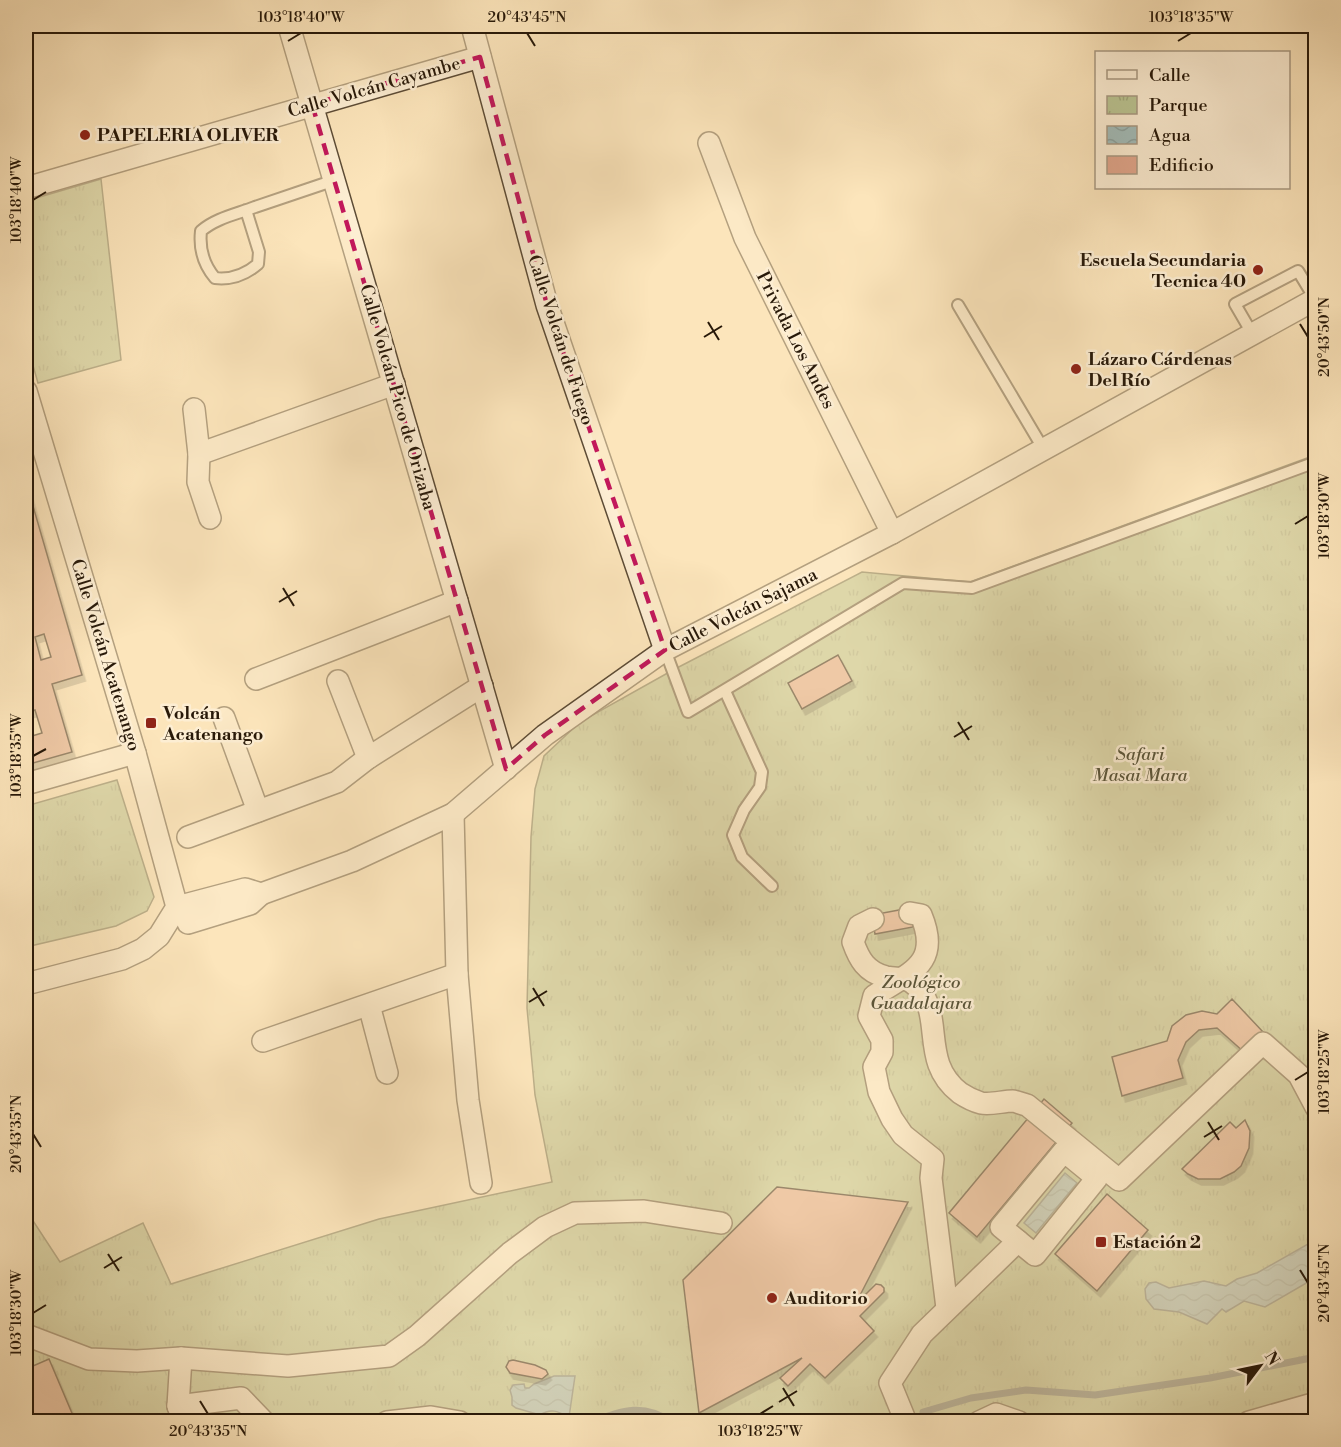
<svg xmlns="http://www.w3.org/2000/svg" width="1341" height="1447" font-family="'Libre Bodoni',serif">
<defs>
<pattern id="park-tufts" width="24" height="20" patternUnits="userSpaceOnUse" patternTransform="scale(1.5)"><rect width="24" height="20" fill="#bbc593"/><path d="M3 7l-1-3M5 7V3M7 7l1-3M15 17l-1-3M17 17v-4M19 17l1-3" fill="none" stroke="#a1a97d"/></pattern>
<pattern id="water-waves" width="16" height="10" patternUnits="userSpaceOnUse" patternTransform="scale(1.5)"><rect width="16" height="10" fill="#a3bdba"/><path d="M0 5q4-4 8 0t8 0" fill="none" stroke="#8ca29f"/></pattern>
<filter id="shadow"><feDropShadow dx="3.5" dy="6" stdDeviation="0" flood-color="#0004"/></filter>
</defs>
<rect width="100%" height="100%" fill="#fce5bb"/>
<filter id="stains"><feTurbulence type="fractalNoise" baseFrequency=".00333" numOctaves="4"/><feColorMatrix values="0 0 0 0 .2 0 0 0 0 .09 0 0 0 0 .02 0 0 0 .5 -.17"/></filter>
<radialGradient id="worn" r=".72"><stop offset=".6" stop-color="#630" stop-opacity="0"/><stop offset="1" stop-color="#630" stop-opacity=".3"/></radialGradient>
<g fill="url(#park-tufts)" stroke="#726f4e" stroke-width="1.5">
<path d="M101,179l20,181 -83,23 -12,-42v-140z"/>
<path d="M1315,455v966h-1289v-211l34,52 83,-39 28,61 208,-65 173,-37 -17,-87 -8,-87 4,-171 4,-48 9,-33 36,-34 93,-52 189,-98 108,10z"/>
<path d="M117,780l37,117 -7,14 -31,15 -90,21v-141z"/>
</g>
<g fill="url(#water-waves)" stroke="#727b73" stroke-width="1.5">
<path d="M1065,1173l12,10 -41,50 -12,-10z"/>
<path d="M1315,1240v38l-50,29 -21,-6 -18,11 -4,-3 -15,15 -28,-12 -25,-3 -8,-10 -1,-10 4,-6 7,-1 13,6 35,-7 22,5 11,-7 20,-6z"/>
<path d="M554,1376h21l-6,41c-12,-6 -18,-9 -29,-2l-24,-7 -4,-3v-8l-2,-7 3,-5 11,-1 1,4h4l5,-4z"/>
</g>
<g fill="none" stroke-linecap="round" stroke-linejoin="round">
<g stroke="#727b73" stroke-width="7">
<path d="M923,1412l48,-14 55,-8 69,5 115,-17 106,-21"/>
<path d="M594,1421c30,-11 49,-18 78,1"/>
</g>
</g>
<g fill="#e1a68c" stroke="#281909" stroke-width="1.5" fill-rule="evenodd" filter="url(#shadow)">
<path d="M26,482l56,193 -30,9 20,68 -46,13v-51l6,22 10,-3 -7,-23 -9,3v-117l7,-2 -7,-23zM44,634l7,23 -10,3 -6,-23z"/>
<path d="M838,655l14,26 -50,28 -14,-26z"/>
<path d="M910,908l3,19 -38,7 -3,-19z"/>
<path d="M1232,999l32,34 -19,20 -28,-25 -18,2 -13,12 -8,18 5,18 -61,18 -10,-39 55,-16 5,-15 14,-11 16,-4 15,3z"/>
<path d="M1044,1099l28,24 -95,114 -28,-24z"/>
<path d="M1245,1120l5,11 -1,17 -8,18 -7,6 -14,7h-22l-10,-5 -6,-5 48,-47 6,6z"/>
<path d="M777,1187l131,15 -53,103 21,-21 5,1 3,3v4l-24,24 14,15 -49,47 -15,-14 -22,22 -8,-8 22,-20 -103,55 -16,-133z"/>
<path d="M1107,1194l41,36 -51,61 -42,-37z"/>
<path d="M49,1359l25,59 -7,4h-41v-53z"/>
<path d="M513,1360l22,5 11,5 2,4 -6,5 -32,-6 -4,-6 3,-6z"/>
<path d="M1316,1413v9h-11l2,-2z"/>
</g>
<g fill="none" stroke-linecap="round" stroke-linejoin="round">
<g stroke="#5d4c36" stroke-width="14">
<g id="lane">
<path d="M246,210l13,42 -1,12c-13,11 -26,16 -43,14 -11,-13 -16,-29 -14,-47 15,-13 36,-17 54,-24 27,-9 53,-18 80,-27"/>
<path d="M958,305l86,145"/>
<path d="M1253,335l-18,-31 63,-33 17,28"/>
<path d="M665,650l23,62 215,-129 69,5 344,-126"/>
<path d="M725,691l37,81 -2,15 -16,23 -11,25 9,22 30,29"/>
</g>
</g>
<g stroke="#5d4c36" stroke-width="24">
<g id="street">
<path d="M289,26l217,743"/>
<path d="M472,26l75,279 118,345"/>
<path d="M709,143l36,95 147,295"/>
<path d="M26,188l454,-131"/>
<path d="M26,391l109,362 42,154 -18,29 -16,13 -21,10 -96,25"/>
<path d="M194,409l5,45 195,-70"/>
<path d="M199,454l-1,28 12,36"/>
<path d="M256,679l201,-78"/>
<path d="M338,681l30,77"/>
<path d="M224,718l34,93"/>
<path d="M26,784l109,-31"/>
<path d="M453,814l4,160 11,126 13,83"/>
<path d="M188,837l149,-55 31,-24 114,-72"/>
<path d="M177,907l68,-18 16,5 91,-33 101,-47 92,-79 120,-85 227,-117 424,-234"/>
<path d="M910,913l11,2c21,50 -13,58 -47,81l-5,20 13,24v12l-8,15 5,25 13,27 11,16 30,24 -2,19 16,130"/>
<path d="M873,919l-14,7 -6,16c6,17 13,30 33,35 15,3 21,-2 33,12 25,30 1,73 41,104 6,4 14,8 21,10 10,2 22,-2 32,-2 5,1 9,3 14,4l92,75 144,-137 36,32 17,32"/>
<path d="M188,923l62,-19 11,-10"/>
<path d="M369,1005l18,68"/>
<path d="M263,1041l194,-67"/>
<path d="M1064,1151l33,27 -62,77 -34,-28z"/>
<path d="M26,1335l63,24 48,2 44,-3 107,8 101,-10 28,-20 93,-83 35,-26 30,-14 69,-2 77,12"/>
<path d="M181,1358l-3,48 6,16"/>
<path d="M178,1406l63,-8 23,24"/>
<path d="M387,1422l44,-5 29,5"/>
<path d="M906,1422l-16,-39 32,-49 96,-93"/>
<path d="M979,1422l17,-8 23,8"/>
<path d="M1249,1422l67,-19"/>
</g>
</g>
<use href="#lane" stroke="#fdeed3" stroke-width="10"/>
<use href="#street" stroke="#fdeed3" stroke-width="21"/>
</g>
<path d="M0 0H1341V1447H0ZM480,57l67,248 118,345 -120,85 -39,34 -194,-665z" fill="#fce5bb" fill-opacity=".55" fill-rule="evenodd"/>
<path fill="none" stroke="#c2185b" stroke-width="4.5" stroke-dasharray="12 8" stroke-linejoin="round" d="M480,57l67,248 118,345 -120,85 -39,34 -194,-665z"/>
<path fill="none" stroke="#281909" stroke-width="2" d="M527,33l8,13M288,41l13,-8M1178,41l13,-8M33,200l13,-8M708,322l11,18M1300,324l8,13M704,337l18,-11M1295,524l13,-8M283,588l11,18M279,602l18,-11M958,722l11,18M954,737l18,-11M33,756l13,-7M533,988l11,18M529,1002l18,-11M1295,1080l13,-8M1208,1122l11,18M33,1134l8,13M1204,1137l18,-11M108,1254l11,17M104,1268l18,-11M1300,1270l8,13M33,1313l13,-8M783,1388l11,18M200,1401l8,13M779,1402l18,-11M760,1414l13,-8"/>
<g fill="#8f2418" stroke="#fdeed3" stroke-width="2">
<circle cx="85" cy="135" r="6"/>
<circle cx="1258" cy="270" r="6"/>
<circle cx="1076" cy="369" r="6"/>
<rect x="145" y="717" width="12" height="12" rx="3"/>
<rect x="1095" y="1236" width="12" height="12" rx="3"/>
<circle cx="772" cy="1298" r="6"/>
</g>
<g text-anchor="middle" stroke-width="5" stroke-linejoin="round" paint-order="stroke">
<g font-size="18" fill="#281909" stroke="#fdeed3">
<text transform="translate(374 87) rotate(-16)" y="6">Calle Volcán Cayambe</text>
<text transform="translate(561 340) rotate(72)" y="6">Calle Volcán de Fuego</text>
<text transform="translate(796 340) rotate(63)" y="6">Privada Los Andes</text>
<text transform="translate(398 397) rotate(74)" y="6">Calle Volcán Pico de Orizaba</text>
<text transform="translate(743 610) rotate(-27)" y="6">Calle Volcán Sajama</text>
<text transform="translate(106 655) rotate(73)" y="6">Calle Volcán Acatenango</text>
</g>
<g font-size="18" font-weight="bold" fill="#281909" stroke="#fdeed3" text-anchor="start">
<text x="97" y="141">PAPELERIA OLIVER</text>
<text x="1246" y="266" text-anchor="end">Escuela Secundaria<tspan x="1246" dy="21">Tecnica 40</tspan></text>
<text x="1088" y="365">Lázaro Cárdenas<tspan x="1088" dy="21">Del Río</tspan></text>
<text x="163" y="719">Volcán<tspan x="163" dy="21">Acatenango</tspan></text>
<text x="1113" y="1248">Estación 2</text>
<text x="784" y="1304">Auditorio</text>
</g>
<g font-size="18" font-style="italic" fill="#5b5539" stroke="#fdeed3">
<text x="1140" y="760">Safari<tspan x="1140" dy="21">Masai Mara</tspan></text>
<text x="921" y="988">Zoológico<tspan x="921" dy="21">Guadalajara</tspan></text>
</g>
</g>
<rect width="1341" height="1447" fill="none" stroke="#fce5bb" stroke-width="66"/>
<rect x="1095" y="51" width="195" height="138" fill="#fdeed3" stroke="#a89982" stroke-width="1.5"/>
<rect x="1107" y="70" width="30" height="9" fill="#fdeed3" stroke="#a89982" stroke-width="1.5"/>
<text x="1149" y="81" font-size="18" fill="#281909">Calle</text>
<rect x="1107" y="96" width="30" height="18" fill="url(#park-tufts)" stroke="#a89982" stroke-width="1.5"/>
<text x="1149" y="111" font-size="18" fill="#281909">Parque</text>
<rect x="1107" y="126" width="30" height="18" fill="url(#water-waves)" stroke="#a89982" stroke-width="1.5"/>
<text x="1149" y="141" font-size="18" fill="#281909">Agua</text>
<rect x="1107" y="156" width="30" height="18" fill="#e1a68c" stroke="#a89982" stroke-width="1.5"/>
<text x="1149" y="171" font-size="18" fill="#281909">Edificio</text>
<g transform="translate(1260 1366) rotate(58)" stroke="#fdeed3" stroke-width="4.5" paint-order="stroke">
<path d="M0-4.5L10 22L0 15L-10 22Z" fill="#281909"/>
<text y="-9" font-size="16" font-weight="bold" text-anchor="middle" fill="#281909">N</text>
</g>
<rect x="33" y="33" width="1275" height="1381" fill="none" stroke="#281909" stroke-width="2"/>
<g font-size="15" text-anchor="middle" fill="#281909">
<text x="301" y="22">103°18'40"W</text>
<text x="527" y="22">20°43'45"N</text>
<text x="1191" y="22">103°18'35"W</text>
<text transform="translate(16 200) rotate(-90)" y="5">103°18'40"W</text>
<text transform="translate(1324 337) rotate(-90)" y="5">20°43'50"N</text>
<text transform="translate(1324 516) rotate(-90)" y="5">103°18'30"W</text>
<text transform="translate(16 756) rotate(-90)" y="5">103°18'35"W</text>
<text transform="translate(1324 1072) rotate(-90)" y="5">103°18'25"W</text>
<text transform="translate(16 1134) rotate(-90)" y="5">20°43'35"N</text>
<text transform="translate(1324 1283) rotate(-90)" y="5">20°43'45"N</text>
<text transform="translate(16 1313) rotate(-90)" y="5">103°18'30"W</text>
<text x="208" y="1436">20°43'35"N</text>
<text x="760" y="1436">103°18'25"W</text>
</g>
<rect width="100%" height="100%" filter="url(#stains)"/>
<rect width="100%" height="100%" fill="url(#worn)"/>
</svg>
